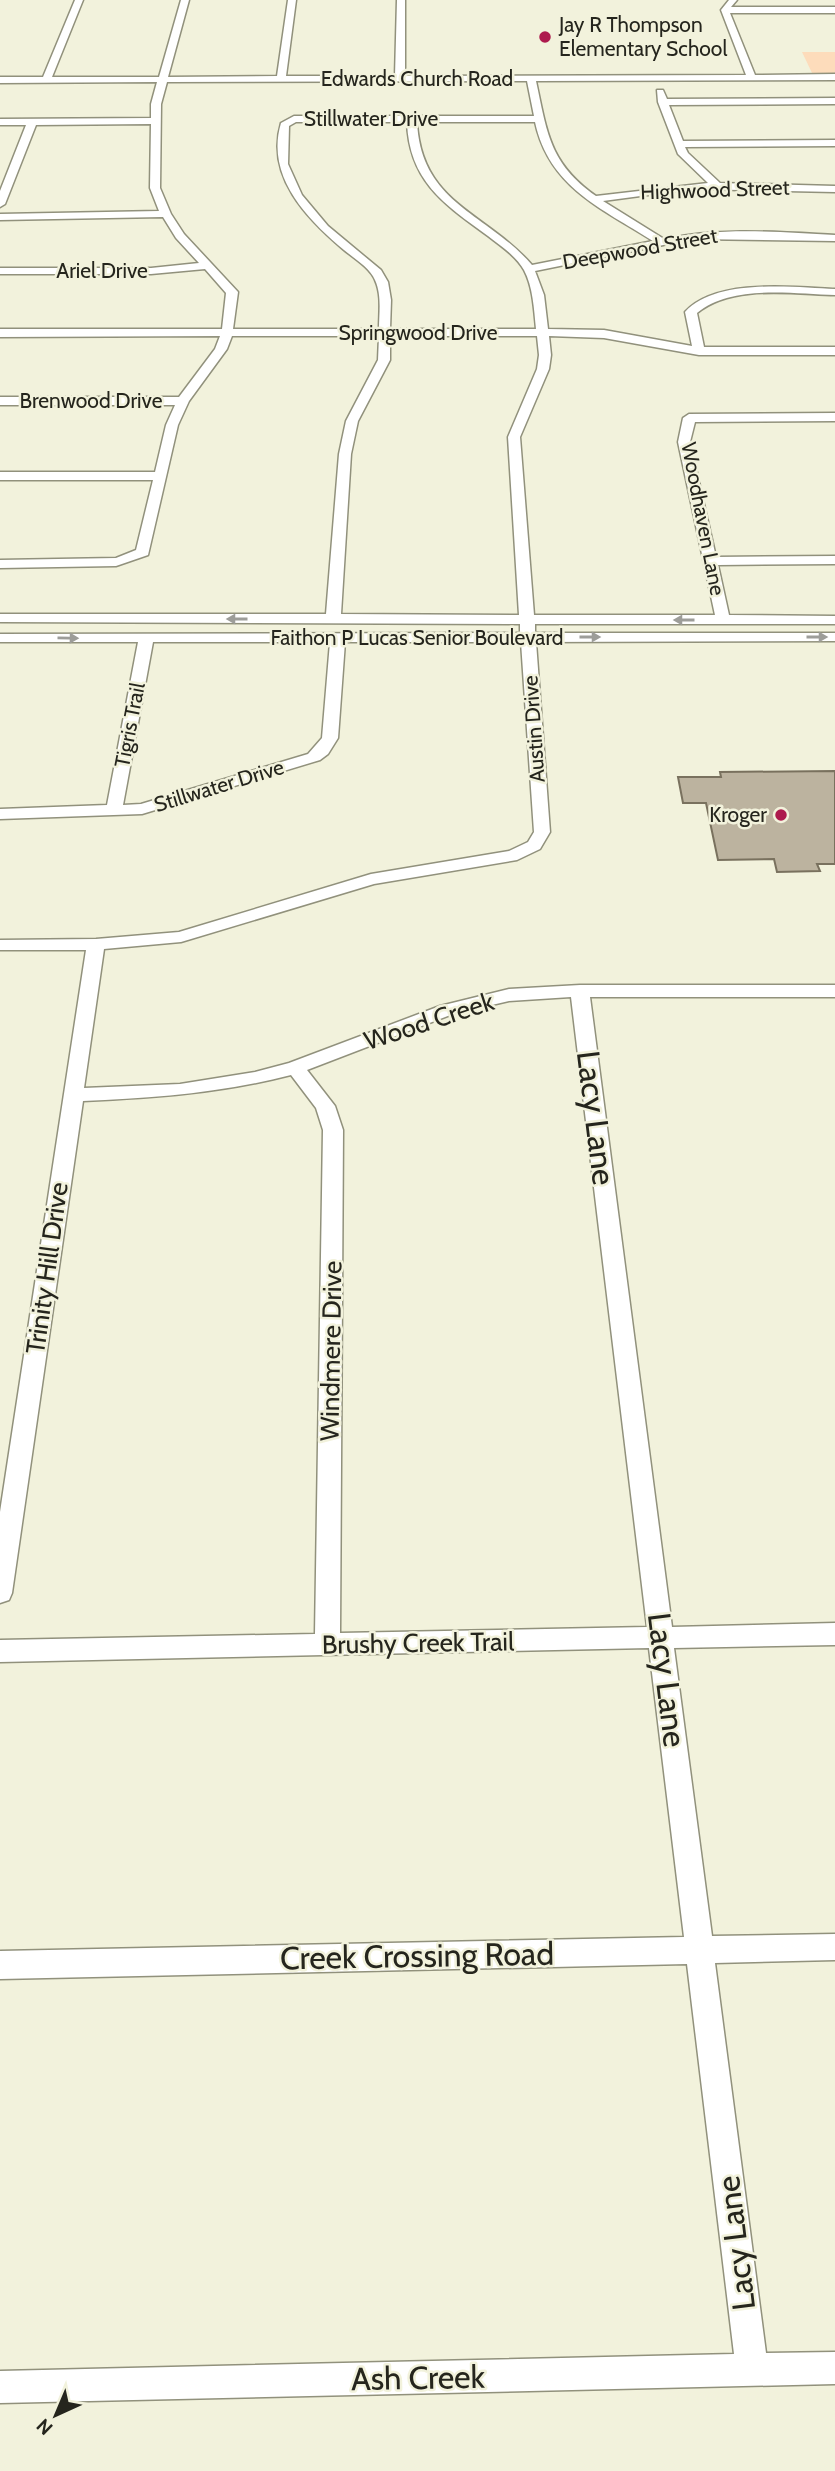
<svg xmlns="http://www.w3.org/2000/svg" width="835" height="2471" font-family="Cabin,sans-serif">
<rect width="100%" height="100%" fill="#f2f2dc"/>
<g fill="#fddcbb">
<path d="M622,20h38l3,13h-39z"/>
<path d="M802,52h33v23h-22z"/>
</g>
<path fill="#bcb39f" stroke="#79715e" stroke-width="2" d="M835,771v93h-18l3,7 -43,1 -3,-13 -56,1 -12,-57h-23l-5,-26h43l-1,-5z"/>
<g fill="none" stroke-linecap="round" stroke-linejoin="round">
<g stroke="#91917c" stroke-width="3">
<path id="minor" d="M75,0h8l-31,77h107l22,-77h8l-21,77 109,-1 11,-76h8l-10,76h109l2,-76h8v76l341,-1 -25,-65 8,-10h8l-6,7h104v6h-105l25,62 80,-1v6l-299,1c11,51 13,82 60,115l112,-13 -30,-29 -20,-52 -1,-12h6l4,9 168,-1v6l-166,1 14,36 152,-1v6l-150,1 3,6 32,30 115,3v6l-142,-3 -90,12 61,38c56,-12 114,-7 171,-4v6l-142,-2 -158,32 9,24 4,34 56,1 88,16 -7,-34c31,-34 108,-25 150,-23v6c-43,-1 -103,-11 -138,18l7,34h131v8h-136l-95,-17 -55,-2 2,19 -2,14 -29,68 14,178h181l-37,-173 5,-24 6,-4 146,-1v8l-140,1 -5,20 26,115 119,-1v8l-117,1 11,50 106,1v8h-300v9h300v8l-299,1 14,190 -10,17 -23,11 -143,24 -193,58 -77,7 -20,139 96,-4 75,-12 34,-9 151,-57 69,-17 71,-4h255v12h-245l82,630 163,-4v22l-161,3 38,288 123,-2v26l-120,3 51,390 69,-1v32l-835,19v-32l734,-17 -47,-390 -687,15v-28l684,-14 -35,-289 -649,14v-22l315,-6 8,-504 -7,-22 -25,-33c-70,18 -137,23 -208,26l-71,492 -3,7 -9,3v-91l86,-562h-86v-10l96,-1 83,-7 192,-58 138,-23 19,-9 6,-10 -13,-190h-176l-7,96 -10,16 -8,6 -178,54 -142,5v-10l107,-4 31,-163h-138v-8l520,-1v-9l-520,-2v-8h326l13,-160 7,-33 32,-61 1,-24h-147l-5,13 -38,52 -11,24 -30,130 -32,11 -116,2v-8l116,-2 20,-8 17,-70h-153v-8h155l11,-47 9,-20h-175v-8h179l36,-48 5,-13 -220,1v-8h222l4,-36 -21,-24 -54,5h-151v-6h151l48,-5 -23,-25 -13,-21 -163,3v-6l159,-3 -9,-23 1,-64 -115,1 -31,79 -5,3v-16l26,-66h-26v-6l151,-1v-14l6,-22 -157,1v-6h43zM527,81l7,35h-240l-13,7c-16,53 26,96 63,127 11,9 26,18 31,30 7,15 4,33 4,49h-146l5,-37 -54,-58 -13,-20 -11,-26 1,-84 6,-22zM296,122h111c2,59 37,82 81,114 13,10 28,20 36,34 9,17 10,39 12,59h-146l1,-29 -3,-18 -7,-12 -53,-44 -26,-31 -14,-31 1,-38zM417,122h118c14,65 66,86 118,119l-121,24c-46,-53 -111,-61 -115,-143zM390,336h147l2,19 -2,14 -29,68 11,178 -178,-1 10,-160 7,-33 32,-61zM153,642h177l-8,96 -14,16 -167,50 -18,1zM571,997l76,630 -307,6 3,-503 -8,-24 -28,-36 146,-56 56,-13z"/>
</g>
<use href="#minor" fill="#fff" fill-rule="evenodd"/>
</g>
<defs><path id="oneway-solid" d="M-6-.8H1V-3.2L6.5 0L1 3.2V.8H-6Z" transform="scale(1.75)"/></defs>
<g fill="#9d9d99">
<use href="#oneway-solid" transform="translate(237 619) rotate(-180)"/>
<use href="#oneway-solid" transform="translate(684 620) rotate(180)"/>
<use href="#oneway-solid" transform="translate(590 637)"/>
<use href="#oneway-solid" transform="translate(817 637)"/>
<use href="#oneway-solid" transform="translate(68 638) rotate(1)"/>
</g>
<g fill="#ad1a4d" stroke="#f2f2dc" stroke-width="2.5">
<circle cx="545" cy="37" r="7"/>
<circle cx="781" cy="815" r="7"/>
</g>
<g text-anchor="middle" stroke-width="5" stroke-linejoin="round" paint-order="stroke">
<g font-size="21" fill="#25251d" stroke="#f2f2dc" text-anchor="start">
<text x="559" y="32">Jay R Thompson<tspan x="559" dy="24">Elementary School</tspan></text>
<text x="767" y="822" text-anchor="end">Kroger</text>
</g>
<g font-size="21" fill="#25251d" stroke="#f2f2dc">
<text x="417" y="86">Edwards Church Road</text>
<text x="371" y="126">Stillwater Drive</text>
<text transform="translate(715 190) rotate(-2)" y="7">Highwood Street</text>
<text transform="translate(640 249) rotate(-10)" y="7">Deepwood Street</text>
<text x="102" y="278">Ariel Drive</text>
<text x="418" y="340">Springwood Drive</text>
<text x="91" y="408">Brenwood Drive</text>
<text transform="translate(703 519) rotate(79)" y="7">Woodhaven Lane</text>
<text x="417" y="645">Faithon P Lucas Senior Boulevard</text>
<text transform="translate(130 725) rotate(-79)" y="7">Tigris Trail</text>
<text transform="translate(534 729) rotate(-94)" y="7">Austin Drive</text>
<text transform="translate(219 786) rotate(-17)" y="7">Stillwater Drive</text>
</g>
<g font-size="26" fill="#25251d" stroke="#f2f2dc">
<text transform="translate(429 1021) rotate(-18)" y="9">Wood Creek</text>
<text transform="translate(47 1268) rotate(-82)" y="9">Trinity Hill Drive</text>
<text transform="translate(331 1351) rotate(-89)" y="9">Windmere Drive</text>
<text transform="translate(418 1643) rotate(-1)" y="9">Brushy Creek Trail</text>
</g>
<g font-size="32" fill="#25251d" stroke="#f2f2dc">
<text transform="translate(596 1118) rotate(83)" y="11">Lacy Lane</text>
<text transform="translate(667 1680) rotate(83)" y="11">Lacy Lane</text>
<text transform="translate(417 1956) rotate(-1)" y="11">Creek Crossing Road</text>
<text transform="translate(736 2243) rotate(-97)" y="11">Lacy Lane</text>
<text transform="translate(418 2378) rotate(-1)" y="11">Ash Creek</text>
</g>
</g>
<g transform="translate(56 2415) rotate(224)" stroke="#f2f2dc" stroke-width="5" paint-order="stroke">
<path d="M0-5L12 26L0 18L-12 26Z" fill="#25251d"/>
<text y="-10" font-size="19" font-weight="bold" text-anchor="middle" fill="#25251d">N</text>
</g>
</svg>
